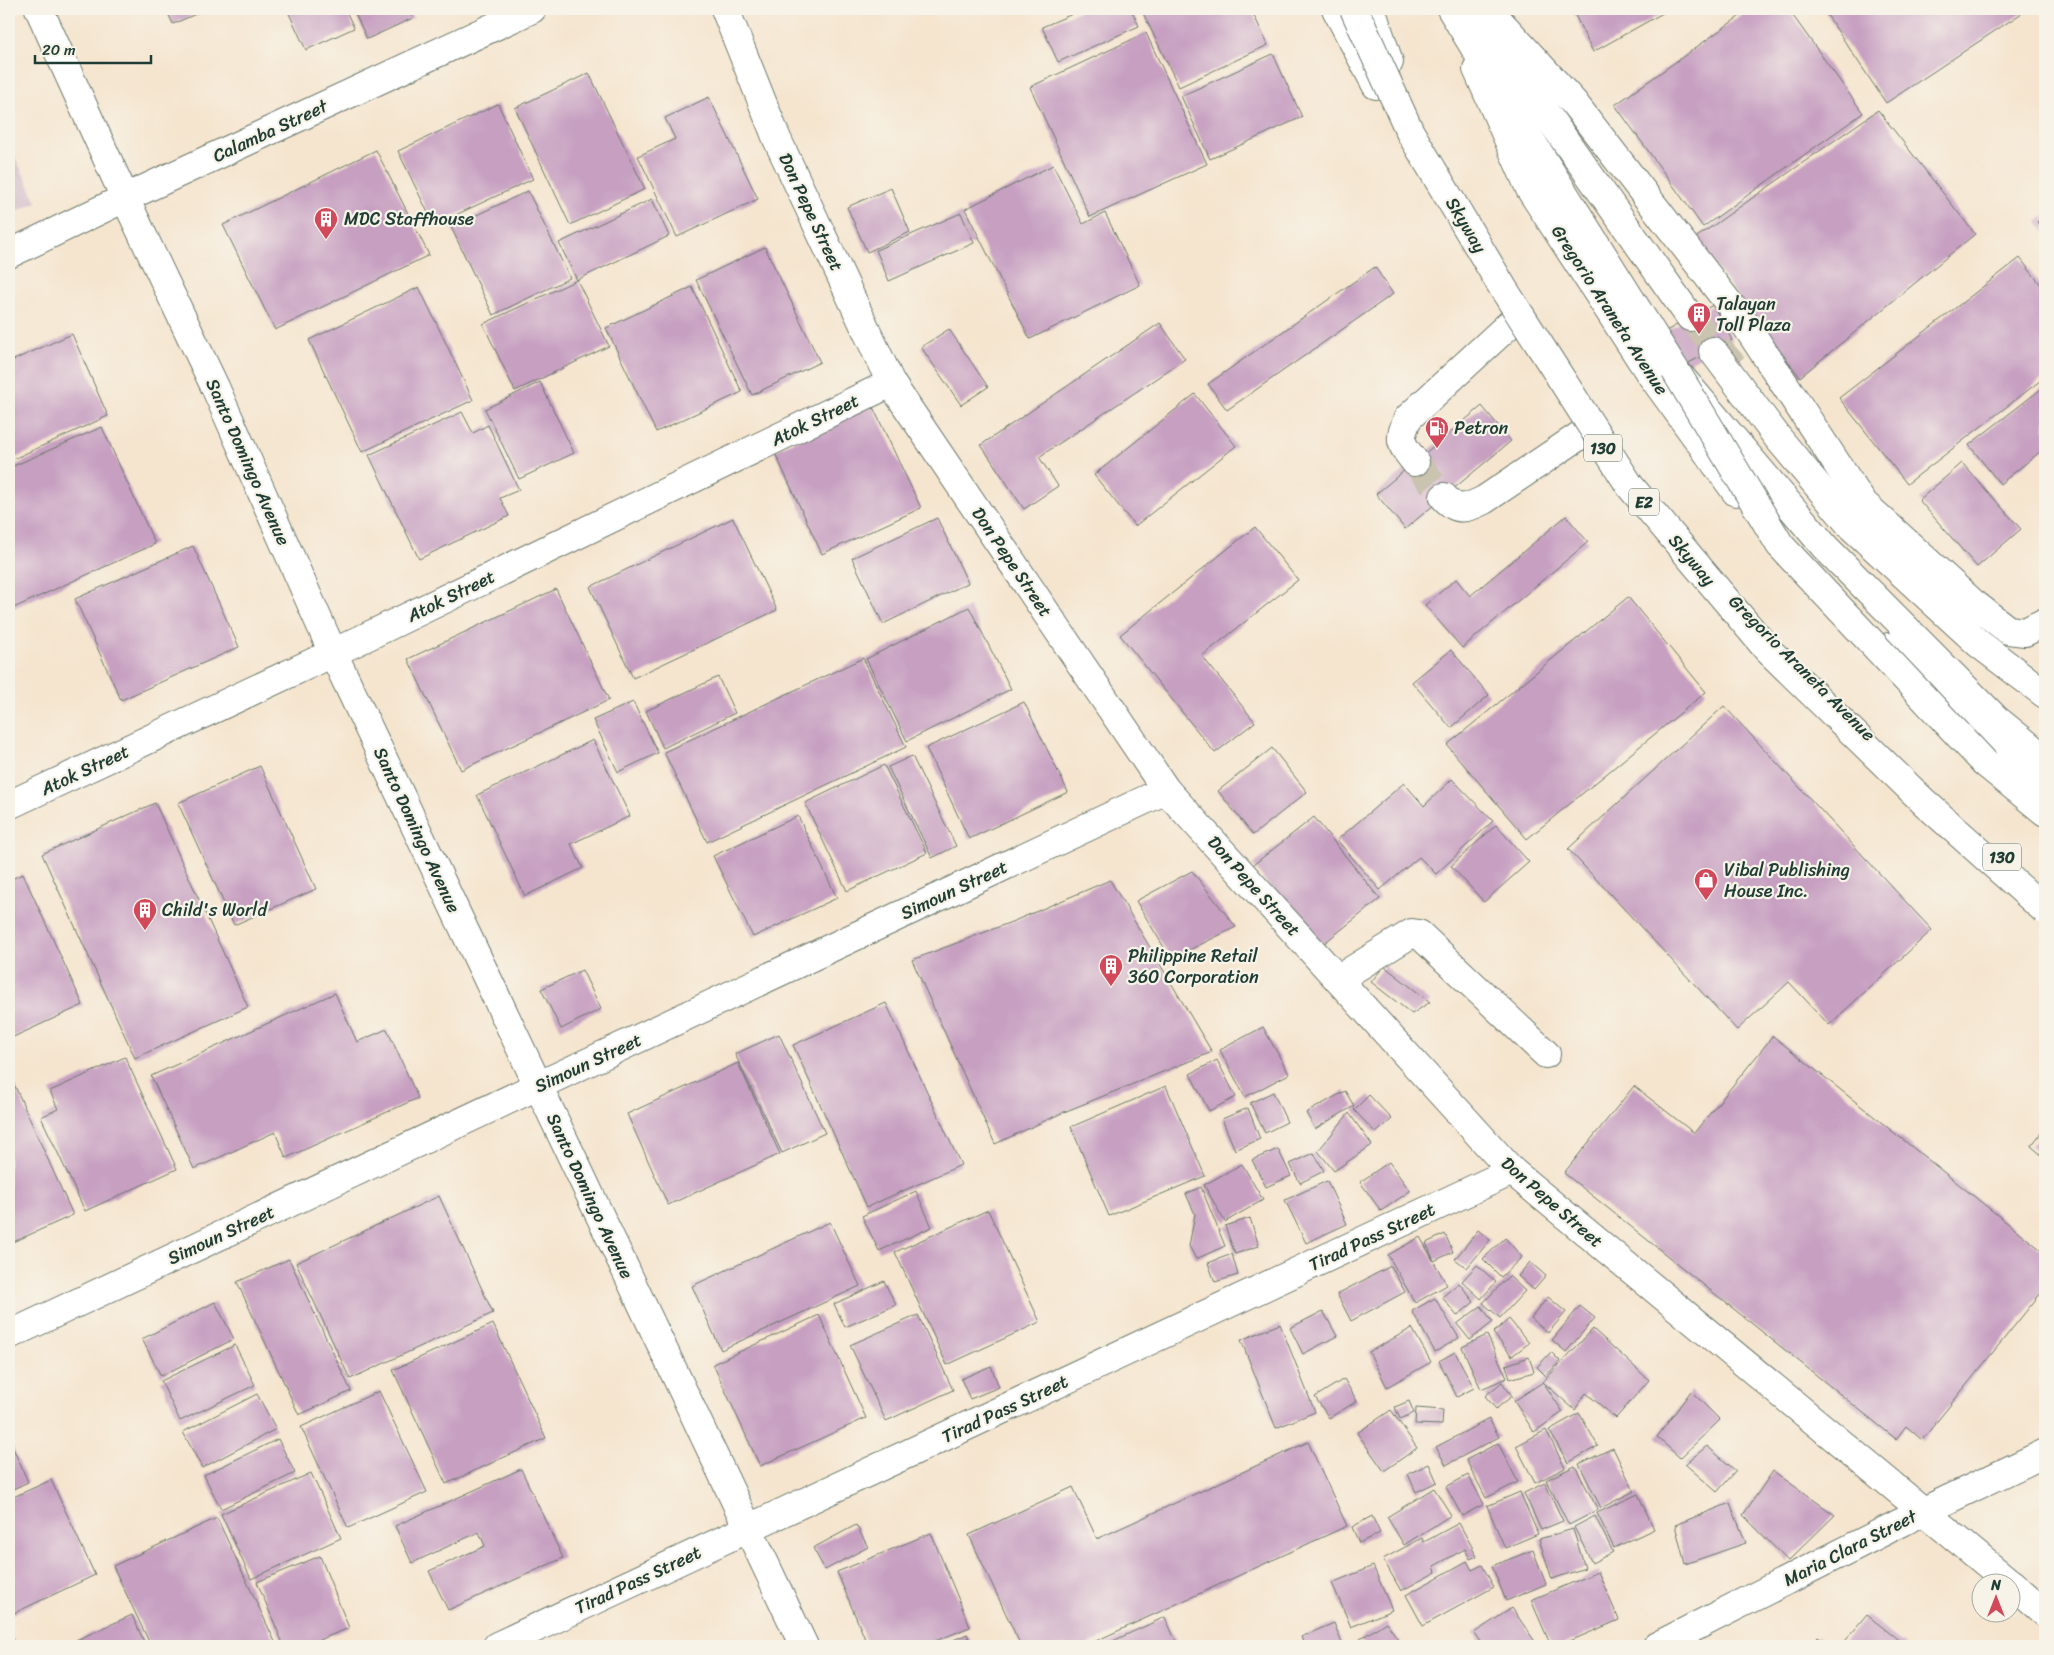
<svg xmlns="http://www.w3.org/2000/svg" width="2054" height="1655" font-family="Sriracha,sans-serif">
<rect width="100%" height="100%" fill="#f7f3e8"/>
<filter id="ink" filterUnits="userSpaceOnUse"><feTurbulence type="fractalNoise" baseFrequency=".02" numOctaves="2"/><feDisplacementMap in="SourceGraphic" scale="10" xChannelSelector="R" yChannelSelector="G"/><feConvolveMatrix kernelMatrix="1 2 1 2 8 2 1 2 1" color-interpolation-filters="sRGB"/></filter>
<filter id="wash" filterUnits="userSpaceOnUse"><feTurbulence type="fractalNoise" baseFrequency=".0096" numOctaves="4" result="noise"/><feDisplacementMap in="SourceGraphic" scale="20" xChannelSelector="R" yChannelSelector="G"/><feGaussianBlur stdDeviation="1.12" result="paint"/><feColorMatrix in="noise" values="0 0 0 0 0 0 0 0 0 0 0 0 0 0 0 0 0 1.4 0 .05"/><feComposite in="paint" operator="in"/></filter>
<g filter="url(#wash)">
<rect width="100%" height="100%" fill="#f5e5cf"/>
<path fill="#d1bdcb" d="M9,145l28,57 -28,13z"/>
<g id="blocks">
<g fill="#c69fc1">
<path d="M166,9h41l-34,15z"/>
<path d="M287,9h58l9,19 -48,22z"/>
<path d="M353,9h56l4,9 -46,21z"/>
<path d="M1084,9h47l8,17 -81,36 -16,-35z"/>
<path d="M1141,9h110l17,36 -89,42z"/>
<path d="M1572,9h98l-77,43z"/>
<path d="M1750,9h38l75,104 -160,114 -88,-122z"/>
<path d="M1823,9h201l1,2 -139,92z"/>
<path d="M1146,33l61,131 -117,53 -60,-130z"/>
<path d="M1273,54l29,63 -92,42 -29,-63z"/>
<path d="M589,73l56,116 -75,36 -55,-117z"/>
<path d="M709,97l49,102 -81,38 -39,-81 37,-17 -10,-21z"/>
<path d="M498,104l35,75 -99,46 -36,-74z"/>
<path d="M1878,110l97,124 -175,143 -106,-138z"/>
<path d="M376,150l53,105 -154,75 -52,-105z"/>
<path d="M1053,165l30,59 22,-11 35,72 -110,54 -65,-130z"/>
<path d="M891,188l19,44 -43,20 -20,-45z"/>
<path d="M528,191l42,87 -77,37 -42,-88z"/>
<path d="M652,199l17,37 -92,44 -18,-37z"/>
<path d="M961,213l13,30 -85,38 -13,-31z"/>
<path d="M2045,215v17l-8,-10z"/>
<path d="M765,247l55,115 -68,33 -56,-115z"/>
<path d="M2020,258l25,32v87l-138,107 -68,-86z"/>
<path d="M1375,267l18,27 -166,116 -19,-26z"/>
<path d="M577,280l32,66 -94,45 -32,-67z"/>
<path d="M419,287l54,113 -111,52 -53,-112z"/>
<path d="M692,287l50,105 -86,40 -50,-104z"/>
<path d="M1713,305l19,35 -47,25 -19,-34z"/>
<path d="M1160,323l25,36 -146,98 19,29 -34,23 -43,-64z"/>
<path d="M949,329l39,58 -27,18 -40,-58z"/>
<path d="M72,334l36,82 -99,45v-99z"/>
<path d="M540,382l34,71 -55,26 -34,-70z"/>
<path d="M2045,386v62l-45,36 -31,-39z"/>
<path d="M1195,394l41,52 -101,80 -41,-51z"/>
<path d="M872,405l49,103 -99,46 -48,-103z"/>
<path d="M1482,406l29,35 -106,88 -29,-35z"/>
<path d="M462,412l11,21 15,-8 31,65 -19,8 9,18 -90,43 -50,-104z"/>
<path d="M102,427l53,117 -146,66v-142z"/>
<path d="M1962,463l59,66 -44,38 -58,-67z"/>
<path d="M1566,516l22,26 -126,106 -37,-43 31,-26 14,17z"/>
<path d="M733,518l44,92 -144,68 -43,-91z"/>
<path d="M937,518l31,65 -85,41 -31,-66z"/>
<path d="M1255,527l43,53 -96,76 53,66 -40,31 -95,-118z"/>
<path d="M193,546l46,101 -118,53 -46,-101z"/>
<path d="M556,589l53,111 -148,70 -53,-111z"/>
<path d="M1628,597l78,95 -179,147 -80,-94z"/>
<path d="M969,607l42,82 -104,52 -41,-82z"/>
<path d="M1451,650l38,45 -38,33 -39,-46z"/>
<path d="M863,658l43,89 -199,95 -43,-90z"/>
<path d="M718,677l17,36 -72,35 -17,-37z"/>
<path d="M633,702l25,51 -40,19 -25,-52z"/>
<path d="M1024,702l44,90 -99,47 -43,-91z"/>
<path d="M1724,706l208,224 -103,95 -40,-43 -52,48 -169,-181z"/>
<path d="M593,740l37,76 -59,28 12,24 -58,28 -48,-101z"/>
<path d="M1272,748l35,44 -54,43 -35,-44z"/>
<path d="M912,756l44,90 -24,12 -44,-91z"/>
<path d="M884,765l43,88 -80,38 -42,-88z"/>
<path d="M260,766l56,123 -82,36 -56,-122z"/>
<path d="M1452,779l41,42 -57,53 -17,-17 -39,33 -43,-50 67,-57 20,23z"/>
<path d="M155,803l93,204 -113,51 -93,-204z"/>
<path d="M798,816l39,82 -84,39 -40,-81z"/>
<path d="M1314,817l66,82 -62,49 -65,-83z"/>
<path d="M1496,825l33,37 -45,40 -33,-36z"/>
<path d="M1192,871l44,56 -65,32 -35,-58z"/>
<path d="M23,874l60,131 -74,34v-159z"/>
<path d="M1110,880l102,172 -148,60 -69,32 -83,-184 102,-39z"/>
<path d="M1384,966l46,36 -18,12 -41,-32z"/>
<path d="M582,970l19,39 -40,20 -20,-40z"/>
<path d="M335,993l22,49 30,-13 31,69 -132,60 -11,-26 -81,37 -43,-93z"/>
<path d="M886,1003l75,162 -94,42 -74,-162z"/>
<path d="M1263,1027l26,47 -44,23 -25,-47z"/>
<path d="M779,1034l46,99 -43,20 -47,-99z"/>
<path d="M1773,1036l272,217v35l-123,152 -16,-14 -10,13 -332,-266 70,-87 60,47z"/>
<path d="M125,1057l52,112 -92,42 -44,-94 17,-8 -8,-18z"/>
<path d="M1217,1060l19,37 -27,14 -19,-37z"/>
<path d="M738,1063l42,91 -112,51 -41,-91z"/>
<path d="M9,1073l64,142 -64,29z"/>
<path d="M1166,1086l39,90 -96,40 -38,-89z"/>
<path d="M1345,1091l9,15 -39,23 -9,-16z"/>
<path d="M1273,1092l14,30 -22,11 -15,-30z"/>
<path d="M1369,1095l23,24 -16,14 -22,-23z"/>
<path d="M1248,1108l12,31 -25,11 -13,-31z"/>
<path d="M1349,1113l23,32 -38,26 -16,-20z"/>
<path d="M2045,1128v30l-14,-12z"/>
<path d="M1278,1149l13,27 -25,11 -14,-27z"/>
<path d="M1314,1153l10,18 -24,12 -10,-19z"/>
<path d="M1389,1162l21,29 -29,20 -21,-29z"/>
<path d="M1242,1164l21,36 -38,22 -21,-37z"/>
<path d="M1327,1181l20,43 -41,19 -21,-43z"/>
<path d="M1201,1187l24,59 -29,13 -7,-13 6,-32 -9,-20z"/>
<path d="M916,1191l16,36 -53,24 -17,-35z"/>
<path d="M439,1196l54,117 -143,66 -54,-116z"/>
<path d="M988,1210l52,112 -93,43 -52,-113z"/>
<path d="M1250,1218l9,28 -24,8 -10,-28z"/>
<path d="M830,1222l30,64 -139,64 -29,-64z"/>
<path d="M1478,1230l12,10 -23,28 -12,-9z"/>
<path d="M1445,1234l8,18 -19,9 -8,-18z"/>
<path d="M1420,1237l27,48 -32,18 -27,-48z"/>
<path d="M1505,1238l17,19 -21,20 -18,-18z"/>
<path d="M1232,1254l6,21 -23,7 -7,-19z"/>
<path d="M289,1259l62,132 -52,24 -62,-133z"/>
<path d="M1530,1262l16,14 -12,14 -16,-14z"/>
<path d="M1477,1265l19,17 -15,17 -19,-18z"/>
<path d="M1391,1266l14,26 -54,29 -14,-27z"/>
<path d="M1509,1276l16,15 -25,27 -17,-15z"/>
<path d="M884,1281l12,24 -51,22 -11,-23z"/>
<path d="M1459,1283l15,19 -17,14 -15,-19z"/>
<path d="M1548,1297l18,15 -18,21 -17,-15z"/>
<path d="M1435,1298l24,40 -24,14 -23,-41z"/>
<path d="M215,1302l19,37 -73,37 -19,-37z"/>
<path d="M1481,1306l12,16 -23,18 -13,-16z"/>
<path d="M1580,1306l15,12 -29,34 -14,-12z"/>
<path d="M1323,1311l14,25 -34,18 -13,-26z"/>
<path d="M819,1315l47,103 -106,48 -47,-102z"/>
<path d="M918,1315l35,75 -67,31 -36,-76z"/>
<path d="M1509,1319l20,24 -17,13 -19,-23z"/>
<path d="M493,1324l53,114 -100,46 -53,-114z"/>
<path d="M1280,1324l35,88 -39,16 -35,-88z"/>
<path d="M1412,1328l19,34 -44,25 -18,-35z"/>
<path d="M1593,1329l56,51 -33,38 -30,-25 -11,17 -32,-28z"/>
<path d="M1487,1335l20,43 -26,11 -19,-42z"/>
<path d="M235,1345l20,40 -75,36 -19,-40z"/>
<path d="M1455,1352l19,36 -17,9 -18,-36z"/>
<path d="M1551,1352l9,9 -14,15 -9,-9z"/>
<path d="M1529,1357l5,15 -24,7 -4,-14z"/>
<path d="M991,1366l8,21 -29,12 -9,-20z"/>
<path d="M1344,1379l13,22 -28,17 -14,-21z"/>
<path d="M1502,1382l10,14 -16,13 -11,-13z"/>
<path d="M1543,1382l20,30 -29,20 -20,-31z"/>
<path d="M379,1391l48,101 -79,36 -47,-101z"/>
<path d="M1691,1391l29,29 -40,38 -23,-21z"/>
<path d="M257,1394l19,35 -74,39 -19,-36z"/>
<path d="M1409,1401l5,12 -14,6 -5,-12z"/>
<path d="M1416,1408l27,2 -1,15 -27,-1z"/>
<path d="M1391,1410l26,38 -33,23 -27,-38z"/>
<path d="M1579,1413l19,33 -30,17 -19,-33z"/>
<path d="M1489,1419l10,18 -53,28 -10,-18z"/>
<path d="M1546,1430l19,38 -30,15 -19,-37z"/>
<path d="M9,1439l19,43 -19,9z"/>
<path d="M278,1439l17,34 -74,36 -17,-34z"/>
<path d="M1308,1442l39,84 -262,120h-64l-52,-111 104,-48 24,52z"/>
<path d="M1498,1443l20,39 -32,16 -20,-38z"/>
<path d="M1707,1446l29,25 -19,21 -32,-28z"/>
<path d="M1613,1448l21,43 -33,17 -22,-44z"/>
<path d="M1429,1464l8,18 -21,10 -8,-18z"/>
<path d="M1575,1466l23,44 -29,15 -23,-45z"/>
<path d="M521,1469l42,89 -115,52 -19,-39 56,-25 -6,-14 -67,31 -17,-37z"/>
<path d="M1773,1471l62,44 -47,46 -45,-46z"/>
<path d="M311,1473l30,65 -90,41 -30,-65z"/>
<path d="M1468,1475l16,29 -22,12 -16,-29z"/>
<path d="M51,1480l44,95 -85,40 -1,-116z"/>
<path d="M1545,1483l18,38 -22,9 -17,-37z"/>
<path d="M1434,1488l17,27 -47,30 -17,-28z"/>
<path d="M1520,1492l18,42 -33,14 -18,-42z"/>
<path d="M1638,1494l16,35 -40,19 -17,-35z"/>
<path d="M1730,1503l16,40 -61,21 -10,-39z"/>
<path d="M1372,1516l8,17 -21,10 -7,-16z"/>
<path d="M1595,1516l18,36 -21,11 -18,-36z"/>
<path d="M217,1518l60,128h-126l-38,-80z"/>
<path d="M1459,1523l18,33 -7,3 -5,-10 -31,17 2,6 -35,19 -18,-32 39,-21 2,4z"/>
<path d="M856,1525l12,22 -43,23 -12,-22z"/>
<path d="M1573,1529l12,39 -33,11 -13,-40z"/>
<path d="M931,1533l39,94 -47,19h-55l-31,-74z"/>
<path d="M1533,1550l13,34 -40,17 -14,-35z"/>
<path d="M320,1556l29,72 -45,18h-20l-27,-64z"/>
<path d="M1467,1561l5,9 10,-5 12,22 -71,39 -17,-31z"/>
<path d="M1373,1566l19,44 -41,17 -19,-44z"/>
<path d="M1598,1572l21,48 -61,26h-7l-20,-46z"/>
<path d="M1512,1608l26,38h-55l-9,-13z"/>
<path d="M132,1615l14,31h-83z"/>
<path d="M1867,1615l39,31h-65z"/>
<path d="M1165,1617l13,29h-76z"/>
<path d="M1386,1622l17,24h-38l-5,-7z"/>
<path d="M1334,1623l9,23h-38l-4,-9z"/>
<path d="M9,1631l7,15h-7z"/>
<path d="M967,1634l6,12h-33z"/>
<path d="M1818,1637l12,9h-19z"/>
<path d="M628,1642l16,4h-17z"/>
</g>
</g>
</g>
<g filter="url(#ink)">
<use href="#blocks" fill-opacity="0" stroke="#6a786a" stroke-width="1"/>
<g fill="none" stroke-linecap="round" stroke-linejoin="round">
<path stroke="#cac3b0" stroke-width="28" stroke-dasharray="28 14" stroke-linecap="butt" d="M1415,462l29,35"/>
<path stroke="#cac3b0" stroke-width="28" stroke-dasharray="28 14" stroke-linecap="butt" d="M1690,317l44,49"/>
<g stroke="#6a786a" stroke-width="30">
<g id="minor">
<path d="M725,9l52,130 114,244 275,407 346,381 497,411"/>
<path d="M1488,9l86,94 171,221 117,178 111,101 35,27 17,2 20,-10"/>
<path d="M9,254l116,-56 407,-189"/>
<path d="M1415,462c-15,-19 -17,-21 -7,-44l105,-97"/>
<path d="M1444,497c14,16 23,11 40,3l104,-70"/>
<path d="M9,805l324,-152 558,-270"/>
<path d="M1338,979l74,-46 7,1 127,120"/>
<path d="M9,1335l1157,-545"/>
<path d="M2012,1584l33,29"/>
<path d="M497,1646l1015,-475"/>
<path d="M1657,1646l267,-135 121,-58"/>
</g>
</g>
<g stroke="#6a786a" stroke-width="30">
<g id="major">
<path d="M39,9l86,189 90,189 118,266 471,993"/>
<path d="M1336,9l40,76"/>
<path d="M1477,69l53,120 119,183 87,120"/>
<path d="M1889,647l107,91 49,39"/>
</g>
</g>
<g stroke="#6a786a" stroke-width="30">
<g id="highway">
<path d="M1371,9l18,53"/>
<path d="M1451,9l84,138 140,223 150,177 171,172 49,40"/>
<path d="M1472,9l218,308"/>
<path d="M1713,351l65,87 74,89 126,116 67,51"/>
<path d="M1985,763l60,49"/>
</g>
</g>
<use href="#minor" stroke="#fff" stroke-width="28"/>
<use href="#major" stroke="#fff" stroke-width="28"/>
<use href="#highway" stroke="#fff" stroke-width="28"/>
<g stroke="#6a786a" stroke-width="30" stroke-linecap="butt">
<g id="highway-bridge">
<path d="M1354,9l56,123 93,156 127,198 138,164 156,152 121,108"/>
<path d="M1675,370l105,175 205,218"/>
</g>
</g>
<use href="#highway-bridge" stroke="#fff" stroke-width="28"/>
</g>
</g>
<defs>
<g id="building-pin" transform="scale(1.25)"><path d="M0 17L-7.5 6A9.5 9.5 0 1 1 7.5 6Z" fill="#d1495b" stroke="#f7f3e8"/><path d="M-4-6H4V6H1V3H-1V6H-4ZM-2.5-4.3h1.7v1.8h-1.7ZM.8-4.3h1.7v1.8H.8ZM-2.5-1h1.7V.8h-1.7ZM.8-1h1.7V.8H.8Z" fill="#fff"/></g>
<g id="fuel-pin" transform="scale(1.25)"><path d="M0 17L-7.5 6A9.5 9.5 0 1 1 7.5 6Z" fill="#d1495b" stroke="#f7f3e8"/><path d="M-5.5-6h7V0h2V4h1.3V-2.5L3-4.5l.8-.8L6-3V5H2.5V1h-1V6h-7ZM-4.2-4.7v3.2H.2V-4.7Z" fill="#fff"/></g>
<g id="shop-pin" transform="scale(1.25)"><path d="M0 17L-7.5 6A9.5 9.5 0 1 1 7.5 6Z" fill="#d1495b" stroke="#f7f3e8"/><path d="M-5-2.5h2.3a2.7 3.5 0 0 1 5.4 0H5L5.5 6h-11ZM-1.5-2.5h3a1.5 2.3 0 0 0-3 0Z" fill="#fff"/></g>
</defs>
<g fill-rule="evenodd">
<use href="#building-pin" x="326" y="219"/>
<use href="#building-pin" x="1699" y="314"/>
<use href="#fuel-pin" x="1437" y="428"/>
<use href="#shop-pin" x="1706" y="880"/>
<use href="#building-pin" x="145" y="910"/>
<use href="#building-pin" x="1111" y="966"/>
</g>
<g text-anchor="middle" stroke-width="4.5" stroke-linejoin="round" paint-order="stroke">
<g fill="#f7f3e8" stroke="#60746a" stroke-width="1">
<rect x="1584" y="434.5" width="38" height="27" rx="4"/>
<rect x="1629" y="488.5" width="30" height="27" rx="4"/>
<rect x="1983" y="843.5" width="38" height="27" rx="4"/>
</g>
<g font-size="16" font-weight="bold" fill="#1f3d34">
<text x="1603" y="454">130</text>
<text x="1644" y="508">E2</text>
<text x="2002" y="863">130</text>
</g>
<g font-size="18" fill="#1f3d34" stroke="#f7f3e8">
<text transform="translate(270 131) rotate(-25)" y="6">Calamba Street</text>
<text transform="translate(811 212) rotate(65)" y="6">Don Pepe Street</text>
<text transform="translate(1466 225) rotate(59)" y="6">Skyway</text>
<text transform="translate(1610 310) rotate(57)" y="6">Gregorio Araneta Avenue</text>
<text transform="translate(815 420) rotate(-26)" y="6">Atok Street</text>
<text transform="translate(248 462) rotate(66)" y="6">Santo Domingo Avenue</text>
<text transform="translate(1692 560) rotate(50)" y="6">Skyway</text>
<text transform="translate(1012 562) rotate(56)" y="6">Don Pepe Street</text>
<text transform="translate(451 596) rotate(-26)" y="6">Atok Street</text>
<text transform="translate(1802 668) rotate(45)" y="6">Gregorio Araneta Avenue</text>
<text transform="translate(85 770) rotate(-25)" y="6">Atok Street</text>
<text transform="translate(417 830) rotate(65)" y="6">Santo Domingo Avenue</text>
<text transform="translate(1254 886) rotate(48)" y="6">Don Pepe Street</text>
<text transform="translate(954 890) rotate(-25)" y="6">Simoun Street</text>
<text transform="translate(588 1063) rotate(-25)" y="6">Simoun Street</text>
<text transform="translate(590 1196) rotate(65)" y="6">Santo Domingo Avenue</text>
<text transform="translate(1552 1202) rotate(41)" y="6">Don Pepe Street</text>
<text transform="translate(221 1235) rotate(-25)" y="6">Simoun Street</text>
<text transform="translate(1372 1237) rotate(-25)" y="6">Tirad Pass Street</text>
<text transform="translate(1005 1409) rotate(-25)" y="6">Tirad Pass Street</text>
<text transform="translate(1850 1548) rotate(-27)" y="6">Maria Clara Street</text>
<text transform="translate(638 1580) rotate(-25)" y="6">Tirad Pass Street</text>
</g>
<g font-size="18" fill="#1f3d34" stroke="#f7f3e8" text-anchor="start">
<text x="344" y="225">MDC Staffhouse</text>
<text x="1716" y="310">Talayan<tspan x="1716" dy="21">Toll Plaza</tspan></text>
<text x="1454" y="434">Petron</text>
<text x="1724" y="876">Vibal Publishing<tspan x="1724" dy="21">House Inc.</tspan></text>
<text x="162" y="916">Child's World</text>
<text x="1128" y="962">Philippine Retail<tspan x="1128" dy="21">360 Corporation</tspan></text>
</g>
</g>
<rect width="2054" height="1655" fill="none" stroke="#f7f3e8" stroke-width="30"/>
<g transform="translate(1996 1598)"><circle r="24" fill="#f7f3e8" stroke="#a1aaa0"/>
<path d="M0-4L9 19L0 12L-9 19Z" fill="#d1495b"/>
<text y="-8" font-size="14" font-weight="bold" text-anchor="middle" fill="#1f3d34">N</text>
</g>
<path d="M35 55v8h116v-8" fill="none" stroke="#1f3d34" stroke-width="2.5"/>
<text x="42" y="55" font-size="15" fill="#1f3d34" stroke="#f7f3e8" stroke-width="4" paint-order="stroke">20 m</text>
</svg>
